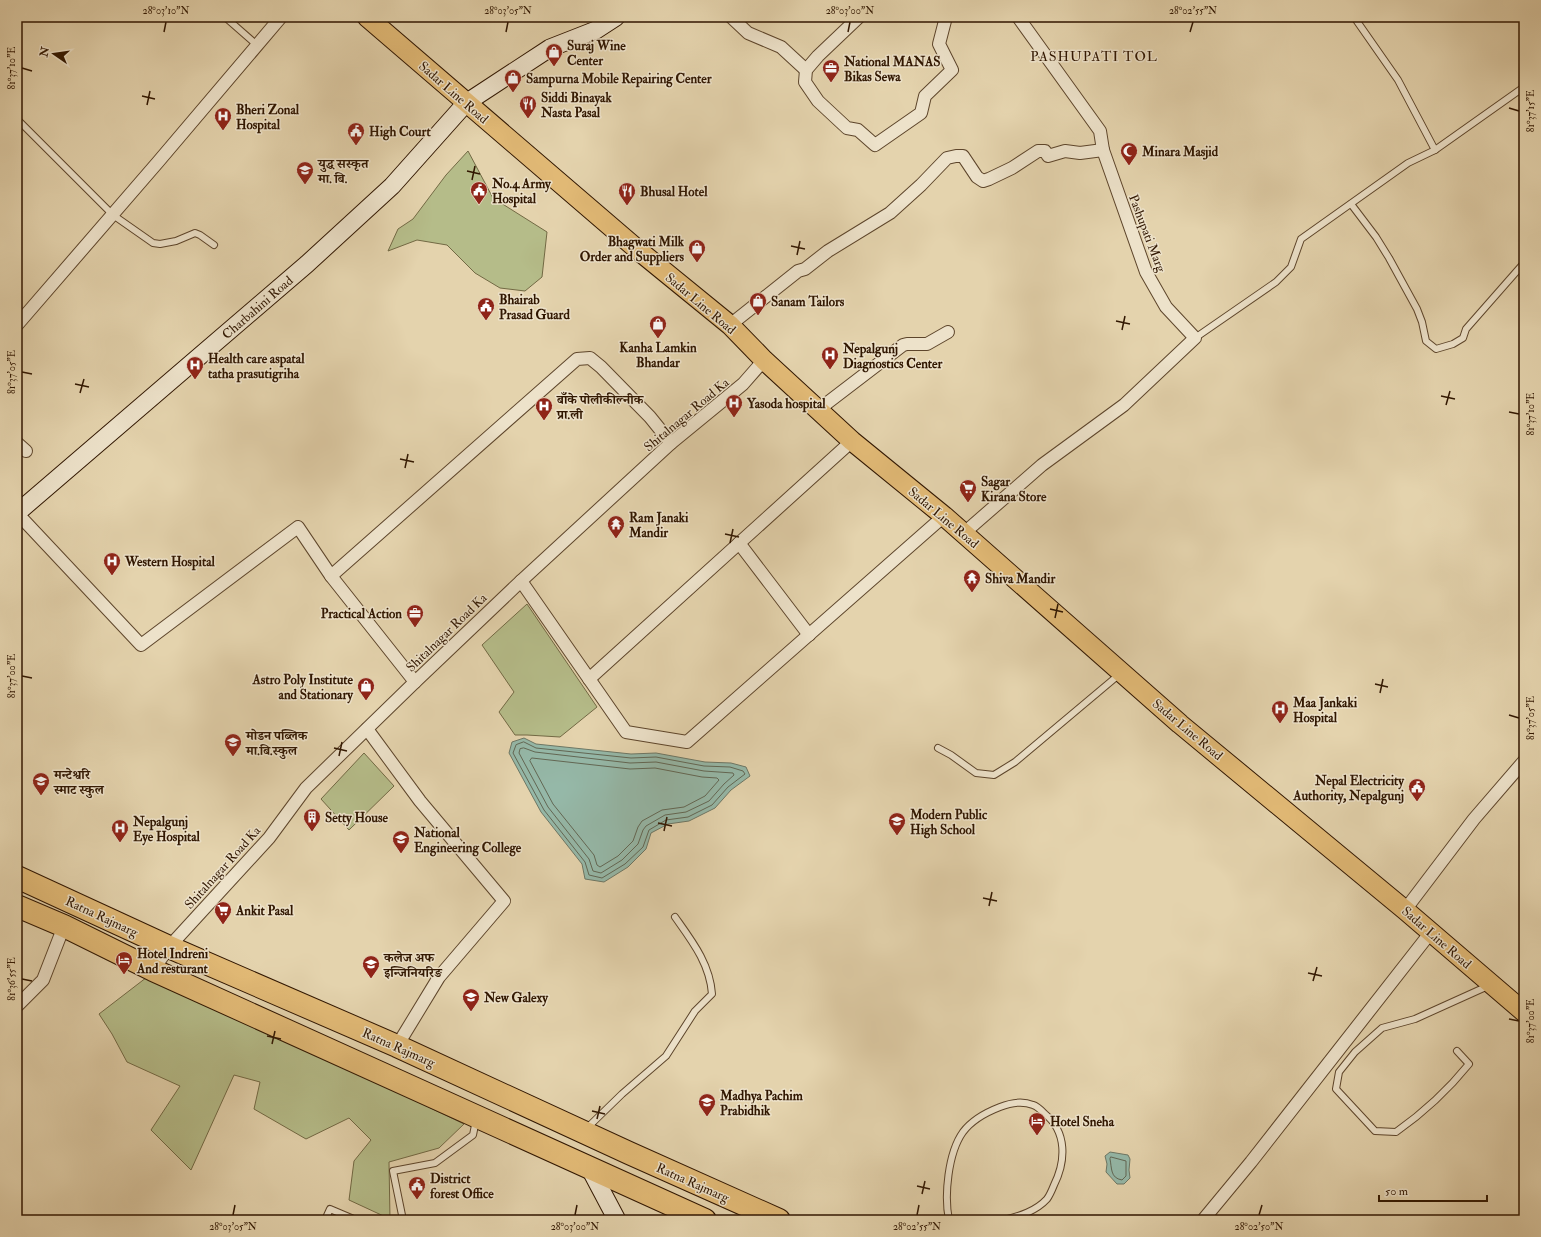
<svg xmlns="http://www.w3.org/2000/svg" width="1541" height="1237" font-family="'IM FELL Double Pica','Noto Serif Devanagari',serif">
<rect width="100%" height="100%" fill="#e4d3ad"/>
<filter id="stains"><feTurbulence type="fractalNoise" baseFrequency=".005" numOctaves="4"/><feColorMatrix values="0 0 0 0 .2 0 0 0 0 .09 0 0 0 0 .02 0 0 0 .5 -.17"/></filter>
<radialGradient id="worn" r=".72"><stop offset=".6" stop-color="#630" stop-opacity="0"/><stop offset="1" stop-color="#630" stop-opacity=".3"/></radialGradient>
<g fill="#b5bc89" stroke="#726944">
<path d="M468,151l25,47 54,34 -5,45 -17,14 -25,-3 -25,-15 -28,-28 -30,-5 -29,11 10,-22 15,-10 33,-44z"/>
<path d="M527,604l70,103 -37,30 -33,-2h-12l-16,-23 15,-20 -32,-47z"/>
<path d="M364,753l30,33 -45,44 -28,-31z"/>
<path d="M151,974l313,150 -25,24 -50,14 1,57 -41,-19 5,-39 17,-21 -22,-22 -43,21 -52,-30 6,-27 -26,-7 -43,95 -40,-40 29,-44 -53,-24 -15,-28 -13,-20z"/>
</g>
<g fill="#95b8a8" stroke="#6d7765">
<path d="M524,738l12,6 95,10 25,-1 49,9 26,1 15,4 4,9 -19,14 -16,18 -26,13 -21,3 -17,9 -5,16 -18,18 -24,15 -19,-3 -3,-15 -41,-52 -32,-59 3,-11z"/>
<path d="M1110,1152l18,3 2,4 -1,11 1,8 -6,6h-7l-11,-12 1,-8 -2,-8z"/>
</g>
<g fill="none" stroke-linecap="round" stroke-linejoin="round">
<g stroke="#626754" stroke-width="1">
<path d="M524,742l12,6 95,10 25,-1 48,9 26,1 13,4 2,3 -17,13 -16,18 -24,12 -22,3 -17,10 -6,17 -18,17 -23,14 -13,-3 -4,-13 -41,-52 -31,-57 3,-8z"/>
<path d="M524,748l11,4 95,11 26,-1 48,9 29,2 1,2 -10,9 -15,17 -23,11 -21,3 -19,11 -3,4 -5,14 -16,16 -21,13 -8,-2 -4,-12 -41,-52 -29,-54 1,-4z"/>
<path d="M532,758l98,11 25,-1 47,9 15,1 2,2 -14,16 -21,11 -22,3 -20,11 -4,6 -5,14 -15,15 -18,11 -3,-2 -3,-10 -41,-51 -23,-43z"/>
<path d="M1111,1157l15,4v15l-4,4c-12,-2 -10,-12 -12,-21z"/>
</g>
<g stroke="#5d452b" stroke-width="8">
<g id="lane">
<path d="M225,17l32,28"/>
<path d="M1354,17l44,63 37,70"/>
<path d="M17,119l96,96 40,28 7,1 16,-3 19,-8 5,2 14,10"/>
<path d="M1351,204l25,33 13,21 28,51 5,13 4,19 10,8 17,-5 10,-6 3,-9 58,-66"/>
<path d="M1195,338l81,-56 15,-15 10,-28 107,-76 27,-13 89,-63"/>
<path d="M938,748l13,7 25,18 18,2 21,-13 106,-89"/>
<path d="M1457,1051l12,13c-21,26 -46,49 -73,68l-21,-1 -39,-42 3,-17 16,-20 27,-24 33,-9 73,-33"/>
<path d="M586,1129l36,-35 44,-38 29,-45 17,-17c-2,-30 -20,-53 -37,-77"/>
<path d="M325,1220l5,-11 26,11"/>
<path d="M403,1220l-10,-49 42,-8 38,-28 3,-15"/>
<path d="M949,1220c-5,-24 -1,-67 14,-88 9,-12 24,-20 37,-25 10,-4 23,-6 33,-2 4,1 9,6 12,9 22,18 21,47 9,71 -2,5 -4,10 -7,14 -11,12 -27,17 -43,21"/>
</g>
</g>
<g stroke="#5d452b" stroke-width="14">
<g id="street">
<path d="M731,17l17,16 33,14 25,23"/>
<path d="M859,17l-41,39 -12,14 -1,12 13,19 29,27 11,2 17,15 46,-32 4,-17 27,-26 -13,-26 7,-27"/>
<path d="M17,325l141,-163 123,-145"/>
<path d="M730,325l68,-54 7,-2 23,-18 62,-38 31,-28 26,-27 9,-2h7l14,21 6,4 6,-2 23,-11 26,-17h7l3,5 17,-5 15,2 23,-3"/>
<path d="M818,410l85,-65 4,-1h20l21,-12"/>
<path d="M17,443l9,8"/>
<path d="M17,513l124,132 157,-118 33,49"/>
<path d="M964,533l78,-68 82,-60 71,-67 -29,-31 -20,-35 -43,-122 -3,-19 -82,-114"/>
<path d="M739,543l70,92"/>
<path d="M521,581l105,151 61,10 257,-226"/>
<path d="M589,679l263,-238"/>
<path d="M415,682l-84,-106 246,-217 13,-1 11,9 49,50 21,26"/>
<path d="M367,729l53,72 84,100 -65,76 -42,69"/>
<path d="M1405,910l69,-91 50,-58"/>
<path d="M153,970l16,-23 100,-109 37,-50 109,-106 106,-101 150,-138 72,-59 21,-24"/>
<path d="M17,1006l26,-26 21,-54"/>
<path d="M1203,1220l48,-58 180,-230"/>
</g>
</g>
<g stroke="#301600" stroke-width="19">
<g id="secondary">
<path d="M17,513l290,-249 85,-78 74,-83 84,-55 46,-18 20,-13"/>
<path d="M590,1169l27,51"/>
</g>
</g>
<g stroke="#301600" stroke-width="21">
<path id="primary" d="M367,17l271,233 92,75 34,35 88,81 92,75 236,208 225,186 119,102"/>
</g>
<g stroke="#301600" stroke-width="24">
<g id="highway">
<path d="M17,877l152,70 228,99 232,107 150,67"/>
<path d="M17,906l47,20 89,44 552,250"/>
</g>
</g>
<use href="#lane" stroke="#ede2ca" stroke-width="6"/>
<use href="#street" stroke="#ede2ca" stroke-width="12"/>
<use href="#secondary" stroke="#ede2ca" stroke-width="17"/>
<use href="#primary" stroke="#e2ba76" stroke-width="19"/>
<use href="#highway" stroke="#e2ba76" stroke-width="22"/>
</g>
<path fill="none" stroke="#301600" stroke-width="1.5" d="M164,32l2,-10M506,32l2,-10M848,32l2,-10M1190,32l3,-10M22,68l10,3M142,96l13,3M147,105l3,-14M1509,108l10,3M467,171l13,3M472,180l3,-14M791,246l14,3M797,255l3,-14M1116,321l14,3M1122,330l3,-14M22,372l10,2M75,384l14,3M80,393l4,-14M1441,396l14,3M1446,405l4,-14M1509,412l10,2M400,459l14,3M405,468l3,-14M725,534l14,3M730,543l3,-14M1050,609l13,3M1055,618l3,-14M22,676l10,2M1375,684l13,3M1380,693l3,-14M1509,715l10,3M334,748l13,3M339,756l3,-14M658,823l14,3M664,831l3,-14M983,898l14,3M989,906l3,-14M1308,973l14,3M22,979l10,2M1313,981l4,-14M1509,1019l10,2M267,1036l14,3M272,1044l3,-13M592,1111l13,3M597,1119l3,-13M917,1186l13,3M922,1194l3,-13M233,1215l2,-10M575,1215l2,-10M917,1215l2,-10M1259,1215l3,-10"/>
<defs>
<g id="shop-pin" transform="scale(0.9)"><path d="M0 17L-7.5 6A9.5 9.5 0 1 1 7.5 6Z" fill="#8f2418" stroke="#ede2ca"/><path d="M-5-2.5h2.3a2.7 3.5 0 0 1 5.4 0H5L5.5 6h-11ZM-1.5-2.5h3a1.5 2.3 0 0 0-3 0Z" fill="#fff"/></g>
<g id="office-pin" transform="scale(0.9)"><path d="M0 17L-7.5 6A9.5 9.5 0 1 1 7.5 6Z" fill="#8f2418" stroke="#ede2ca"/><path d="M-6-3h4V-5.5h4V-3h4V5H-6ZM-1-4.5V-3h2v-1.5ZM-6 0V1H6V0Z" fill="#fff"/></g>
<g id="restaurant-pin" transform="scale(0.9)"><path d="M0 17L-7.5 6A9.5 9.5 0 1 1 7.5 6Z" fill="#8f2418" stroke="#ede2ca"/><path d="M-5-6h1v4h1v-4h1v4h1v-4h1v5L-1.5 .5V6h-2V.5L-5-1ZM5-6V6H3V1.5H1.5Q1.5-4 5-6Z" fill="#fff"/></g>
<g id="hospital-pin" transform="scale(0.9)"><path d="M0 17L-7.5 6A9.5 9.5 0 1 1 7.5 6Z" fill="#8f2418" stroke="#ede2ca"/><path d="M-5-5h3v3.5h4V-5h3V5h-3V1.5h-4V5h-3Z" fill="#fff"/></g>
<g id="civic-pin" transform="scale(0.9)"><path d="M0 17L-7.5 6A9.5 9.5 0 1 1 7.5 6Z" fill="#8f2418" stroke="#ede2ca"/><path d="M-.6-6.5H3V-4.5H.6V-3L4-1V1h2V6H-6V1h2V-1L-.6-3ZM-1.2 2.5V6h2.4V2.5Z" fill="#fff"/></g>
<g id="mosque-pin" transform="scale(0.9)"><path d="M0 17L-7.5 6A9.5 9.5 0 1 1 7.5 6Z" fill="#8f2418" stroke="#ede2ca"/><path d="M3.5-4.9A6 6 0 1 0 3.5 4.9A5 5 0 1 1 3.5-4.9Z" fill="#fff"/></g>
<g id="school-pin" transform="scale(0.9)"><path d="M0 17L-7.5 6A9.5 9.5 0 1 1 7.5 6Z" fill="#8f2418" stroke="#ede2ca"/><path d="M0-5L7-2L0 1L-7-2ZM-4 1L0 2.5L4 1V4Q0 6-4 4Z" fill="#fff"/></g>
<g id="supermarket-pin" transform="scale(0.9)"><path d="M0 17L-7.5 6A9.5 9.5 0 1 1 7.5 6Z" fill="#8f2418" stroke="#ede2ca"/><path d="M-6-5.5h2.5l.6 2H6L4.5 2H-2.5L-4.4-4H-6ZM-1.5 3.2a1.3 1.3 0 1 0 .1 0ZM3 3.2a1.3 1.3 0 1 0 .1 0Z" fill="#fff"/></g>
<g id="temple-pin" transform="scale(0.9)"><path d="M0 17L-7.5 6A9.5 9.5 0 1 1 7.5 6Z" fill="#8f2418" stroke="#ede2ca"/><path d="M0-6L5-2H3V0L6.5 2.5H4V6H1.5V3h-3V6H-4V2.5H-6.5L-3 0V-2H-5Z" fill="#fff"/></g>
<g id="building-pin" transform="scale(0.9)"><path d="M0 17L-7.5 6A9.5 9.5 0 1 1 7.5 6Z" fill="#8f2418" stroke="#ede2ca"/><path d="M-4-6H4V6H1V3H-1V6H-4ZM-2.5-4.3h1.7v1.8h-1.7ZM.8-4.3h1.7v1.8H.8ZM-2.5-1h1.7V.8h-1.7ZM.8-1h1.7V.8H.8Z" fill="#fff"/></g>
<g id="university-pin" transform="scale(0.9)"><path d="M0 17L-7.5 6A9.5 9.5 0 1 1 7.5 6Z" fill="#8f2418" stroke="#ede2ca"/><path d="M0-5L7-2L0 1L-7-2ZM-4 1L0 2.5L4 1V4Q0 6-4 4Z" fill="#fff"/></g>
<g id="hotel-pin" transform="scale(0.9)"><path d="M0 17L-7.5 6A9.5 9.5 0 1 1 7.5 6Z" fill="#8f2418" stroke="#ede2ca"/><path d="M-6-4.5h1.5V1H6V5H4.5V3h-9V5H-6ZM-4 0a1.8 1.8 0 1 1 3.6 0ZM.5 0V-2.5h3Q6-2.5 6 0Z" fill="#fff"/></g>
</defs>
<g fill-rule="evenodd">
<use href="#shop-pin" x="554" y="52"/>
<use href="#office-pin" x="831" y="68"/>
<use href="#shop-pin" x="513" y="78"/>
<use href="#restaurant-pin" x="528" y="104"/>
<use href="#hospital-pin" x="223" y="116"/>
<use href="#civic-pin" x="356" y="131"/>
<use href="#mosque-pin" x="1129" y="151"/>
<use href="#school-pin" x="305" y="170"/>
<use href="#civic-pin" x="479" y="190"/>
<use href="#restaurant-pin" x="627" y="191"/>
<use href="#shop-pin" x="697" y="248"/>
<use href="#shop-pin" x="758" y="301"/>
<use href="#civic-pin" x="486" y="306"/>
<use href="#shop-pin" x="658" y="324"/>
<use href="#hospital-pin" x="830" y="355"/>
<use href="#hospital-pin" x="195" y="365"/>
<use href="#hospital-pin" x="734" y="403"/>
<use href="#hospital-pin" x="544" y="406"/>
<use href="#supermarket-pin" x="968" y="488"/>
<use href="#temple-pin" x="616" y="524"/>
<use href="#hospital-pin" x="112" y="561"/>
<use href="#temple-pin" x="972" y="578"/>
<use href="#office-pin" x="415" y="613"/>
<use href="#shop-pin" x="366" y="686"/>
<use href="#hospital-pin" x="1280" y="709"/>
<use href="#school-pin" x="233" y="742"/>
<use href="#school-pin" x="41" y="781"/>
<use href="#civic-pin" x="1417" y="787"/>
<use href="#building-pin" x="312" y="817"/>
<use href="#school-pin" x="897" y="821"/>
<use href="#hospital-pin" x="120" y="828"/>
<use href="#university-pin" x="401" y="839"/>
<use href="#supermarket-pin" x="223" y="910"/>
<use href="#hotel-pin" x="124" y="960"/>
<use href="#school-pin" x="371" y="964"/>
<use href="#school-pin" x="471" y="997"/>
<use href="#university-pin" x="707" y="1102"/>
<use href="#hotel-pin" x="1037" y="1121"/>
<use href="#civic-pin" x="417" y="1185"/>
</g>
<g text-anchor="middle" stroke-width="3" stroke-linejoin="round" paint-order="stroke">
<g font-size="13" font-weight="bold" fill="#301600" stroke="#ede2ca" text-anchor="start">
<text x="567" y="50">Suraj Wine<tspan x="567" dy="15">Center</tspan></text>
<text x="844" y="66">National MANAS<tspan x="844" dy="15">Bikas Sewa</tspan></text>
<text x="526" y="83">Sampurna Mobile Repairing Center</text>
<text x="541" y="102">Siddi Binayak<tspan x="541" dy="15">Nasta Pasal</tspan></text>
<text x="236" y="114">Bheri Zonal<tspan x="236" dy="15">Hospital</tspan></text>
<text x="369" y="136">High Court</text>
<text x="1142" y="156">Minara Masjid</text>
<text x="318" y="168">युद्ध सस्कृत<tspan x="318" dy="15">मा. बि.</tspan></text>
<text x="492" y="188">No.4 Army<tspan x="492" dy="15">Hospital</tspan></text>
<text x="640" y="196">Bhusal Hotel</text>
<text x="684" y="246" text-anchor="end">Bhagwati Milk<tspan x="684" dy="15">Order and Suppliers</tspan></text>
<text x="499" y="304">Bhairab<tspan x="499" dy="15">Prasad Guard</tspan></text>
<text x="771" y="306">Sanam Tailors</text>
<text x="658" y="352" text-anchor="middle">Kanha Lamkin<tspan x="658" dy="15">Bhandar</tspan></text>
<text x="843" y="353">Nepalgunj<tspan x="843" dy="15">Diagnostics Center</tspan></text>
<text x="208" y="363">Health care aspatal<tspan x="208" dy="15">tatha prasutigriha</tspan></text>
<text x="557" y="404">बाँके पोलीकील्नीक<tspan x="557" dy="15">प्रा.ली</tspan></text>
<text x="747" y="408">Yasoda hospital</text>
<text x="981" y="486">Sagar<tspan x="981" dy="15">Kirana Store</tspan></text>
<text x="629" y="522">Ram Janaki<tspan x="629" dy="15">Mandir</tspan></text>
<text x="125" y="566">Western Hospital</text>
<text x="985" y="583">Shiva Mandir</text>
<text x="402" y="618" text-anchor="end">Practical Action</text>
<text x="353" y="684" text-anchor="end">Astro Poly Institute<tspan x="353" dy="15">and Stationary</tspan></text>
<text x="1293" y="707">Maa Jankaki<tspan x="1293" dy="15">Hospital</tspan></text>
<text x="246" y="740">माेडन पब्लिक<tspan x="246" dy="15">मा.बि.स्कुल</tspan></text>
<text x="54" y="779">मन्टेश्वरि<tspan x="54" dy="15">स्माट स्कुल</tspan></text>
<text x="1404" y="785" text-anchor="end">Nepal Electricity<tspan x="1404" dy="15">Authority, Nepalgunj</tspan></text>
<text x="910" y="819">Modern Public<tspan x="910" dy="15">High School</tspan></text>
<text x="325" y="822">Setty House</text>
<text x="133" y="826">Nepalgunj<tspan x="133" dy="15">Eye Hospital</tspan></text>
<text x="414" y="837">National<tspan x="414" dy="15">Engineering College</tspan></text>
<text x="236" y="915">Ankit Pasal</text>
<text x="137" y="958">Hotel Indreni<tspan x="137" dy="15">And resturant</tspan></text>
<text x="384" y="962">कलेज अफ<tspan x="384" dy="15">इन्जिनियरिङ</tspan></text>
<text x="484" y="1002">New Galexy</text>
<text x="720" y="1100">Madhya Pachim<tspan x="720" dy="15">Prabidhik</tspan></text>
<text x="1050" y="1126">Hotel Sneha</text>
<text x="430" y="1183">District<tspan x="430" dy="15">forest Office</tspan></text>
</g>
<g font-size="13" fill="#301600" stroke="#ede2ca">
<text transform="translate(454 92) rotate(41)" y="5">Sadar Line Road</text>
<text transform="translate(1148 233) rotate(69)" y="5">Pashupati Marg</text>
<text transform="translate(701 303) rotate(40)" y="5">Sadar Line Road</text>
<text transform="translate(257 307) rotate(-41)" y="5">Charbahini Road</text>
<text transform="translate(686 414) rotate(-40)" y="5">Shitalnagar Road Ka</text>
<text transform="translate(944 517) rotate(40)" y="5">Sadar Line Road</text>
<text transform="translate(446 632) rotate(-44)" y="5">Shitalnagar Road Ka</text>
<text transform="translate(1188 729) rotate(40)" y="5">Sadar Line Road</text>
<text transform="translate(222 867) rotate(-48)" y="5">Shitalnagar Road Ka</text>
<text transform="translate(102 916) rotate(25)" y="5">Ratna Rajmarg</text>
<text transform="translate(1437 937) rotate(41)" y="5">Sadar Line Road</text>
<text transform="translate(399 1047) rotate(24)" y="5">Ratna Rajmarg</text>
<text transform="translate(693 1182) rotate(24)" y="5">Ratna Rajmarg</text>
</g>
<g font-size="14" letter-spacing="1" fill="#301600" stroke="#ede2ca">
<text x="1094" y="61">PASHUPATI TOL</text>
</g>
</g>
<rect width="1541" height="1237" fill="none" stroke="#e4d3ad" stroke-width="44"/>
<g transform="translate(54 54) rotate(283)" stroke="#ede2ca" stroke-width="3" paint-order="stroke">
<path d="M0-3L7 15L0 10L-7 15Z" fill="#301600"/>
<text y="-6" font-size="11" font-weight="bold" text-anchor="middle" fill="#301600">N</text>
</g>
<path d="M1379 1195v6h108v-6" fill="none" stroke="#301600" stroke-width="2"/>
<text x="1385" y="1195" font-size="12" fill="#301600" stroke="#ede2ca" stroke-width="3" paint-order="stroke">50 m</text>
<rect x="22" y="22" width="1497" height="1193" fill="none" stroke="#301600" stroke-width="1.5"/>
<g font-size="10" text-anchor="middle" fill="#301600">
<text x="166" y="14">28°03'10"N</text>
<text x="508" y="14">28°03'05"N</text>
<text x="850" y="14">28°03'00"N</text>
<text x="1193" y="14">28°02'55"N</text>
<text transform="translate(11 68) rotate(-90)" y="4">81°37'10"E</text>
<text transform="translate(1530 111) rotate(-90)" y="4">81°37'15"E</text>
<text transform="translate(11 372) rotate(-90)" y="4">81°37'05"E</text>
<text transform="translate(1530 414) rotate(-90)" y="4">81°37'10"E</text>
<text transform="translate(11 676) rotate(-90)" y="4">81°37'00"E</text>
<text transform="translate(1530 718) rotate(-90)" y="4">81°37'05"E</text>
<text transform="translate(11 979) rotate(-90)" y="4">81°36'55"E</text>
<text transform="translate(1530 1021) rotate(-90)" y="4">81°37'00"E</text>
<text x="233" y="1230">28°03'05"N</text>
<text x="575" y="1230">28°03'00"N</text>
<text x="917" y="1230">28°02'55"N</text>
<text x="1259" y="1230">28°02'50"N</text>
</g>
<rect width="100%" height="100%" filter="url(#stains)"/>
<rect width="100%" height="100%" fill="url(#worn)"/>
</svg>
